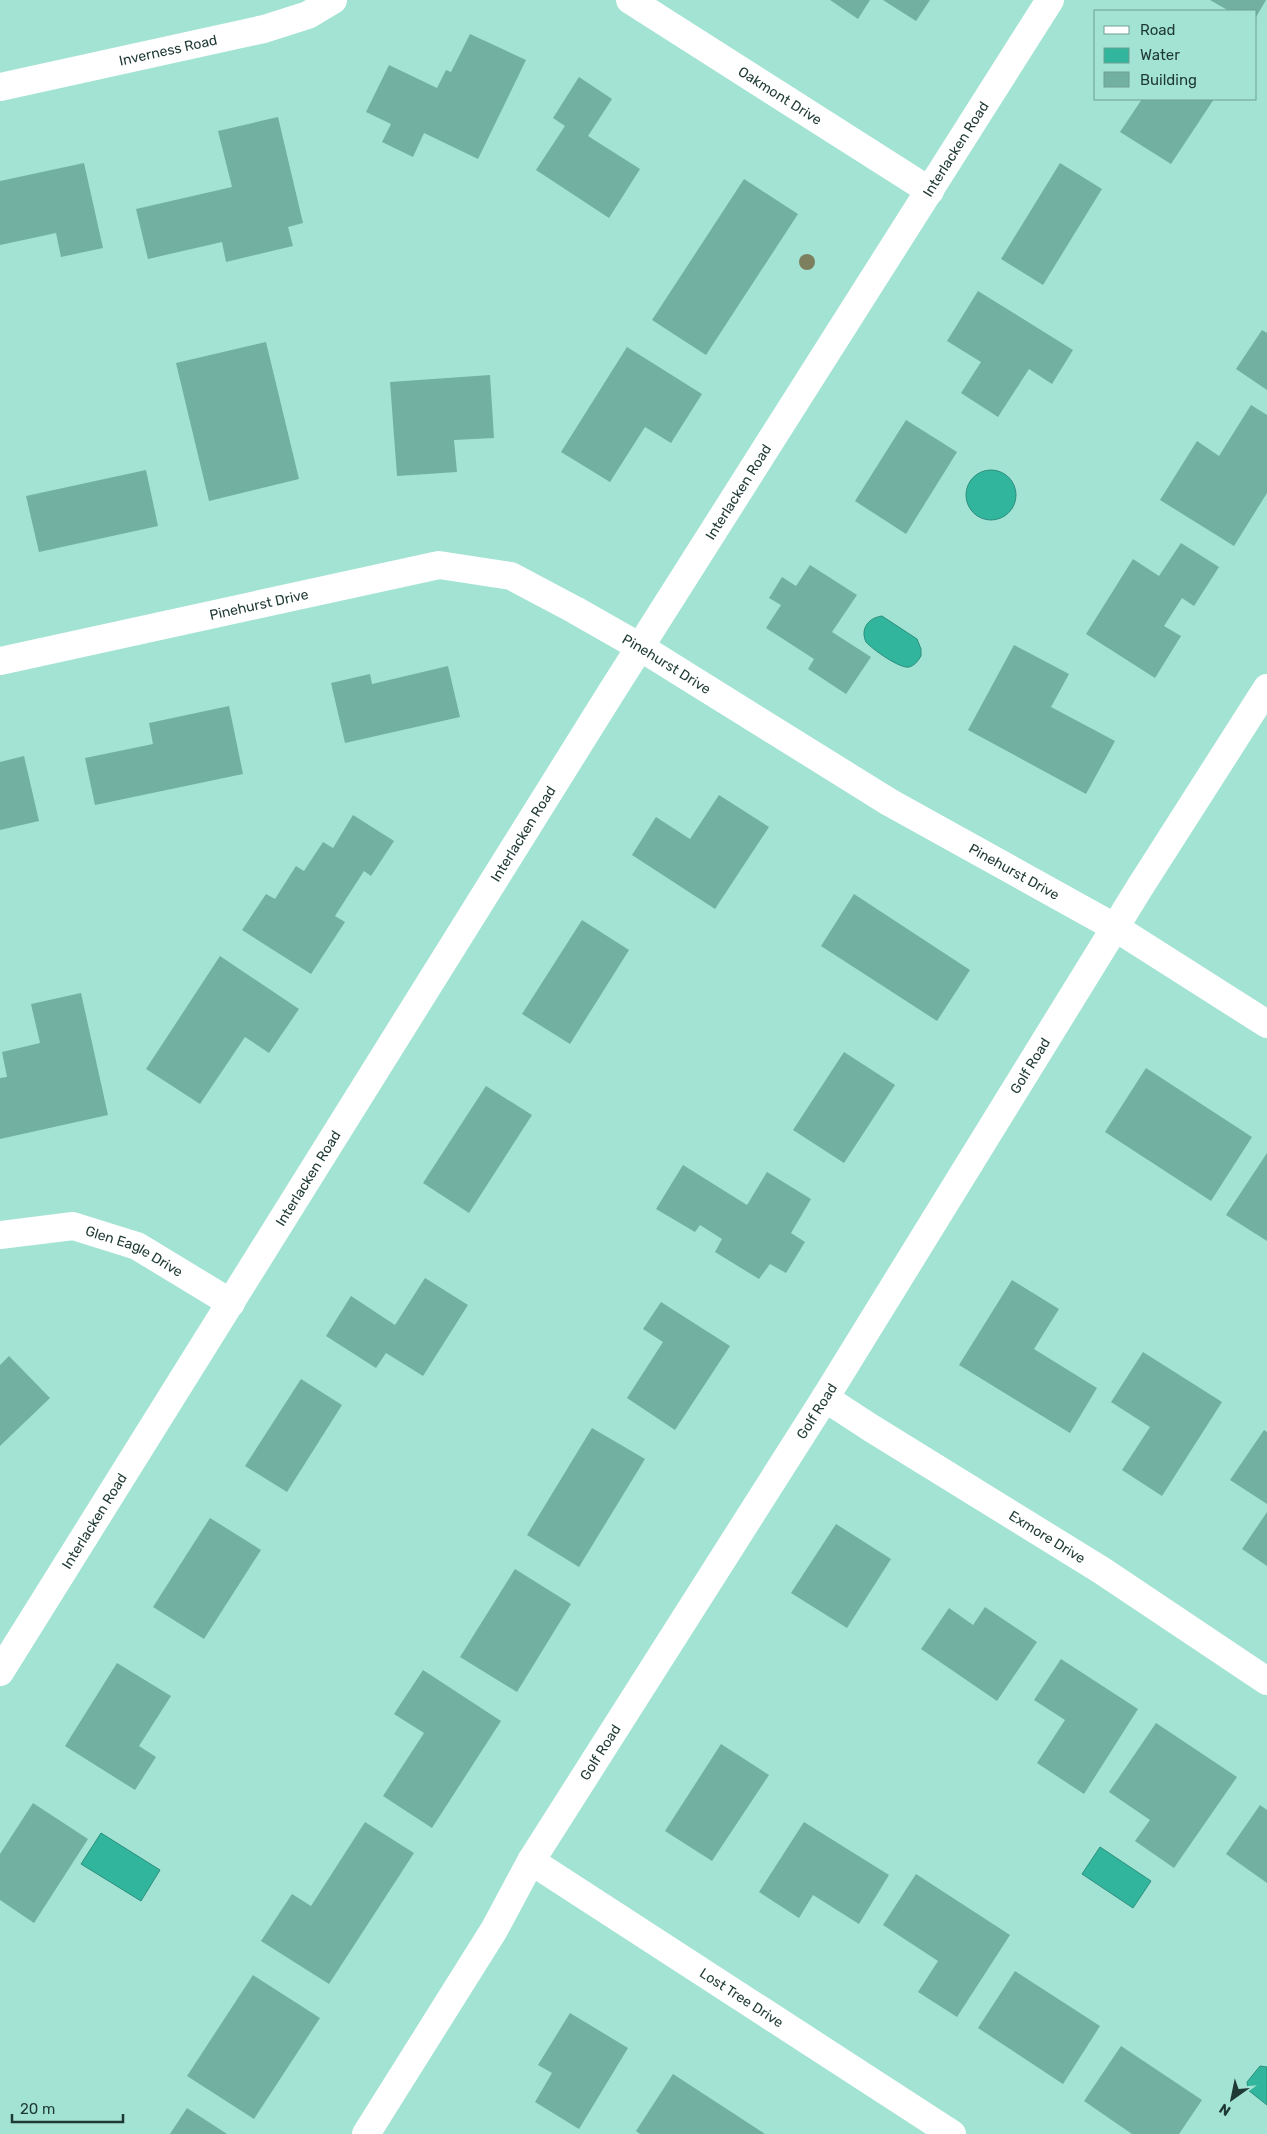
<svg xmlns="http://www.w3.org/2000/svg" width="1267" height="2134" font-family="Rubik,sans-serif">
<rect width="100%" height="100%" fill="#a2e3d3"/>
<g fill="#32b59d" stroke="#2c907e">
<circle cx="991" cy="495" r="25"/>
<path d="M882,616l35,23 4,10v7c-3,5 -7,10 -12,11 -9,2 -37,-18 -43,-25 -6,-13 2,-24 16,-26z"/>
<path d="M101,1833l59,37 -19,31 -60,-37z"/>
<path d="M1100,1847l51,34 -18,27 -51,-34z"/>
<path d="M1260,2066l7,1v38l-19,-15 -1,-8z"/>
</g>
<g fill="#72b1a2">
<path d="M830,0h40l-12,19z"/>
<path d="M883,0h47l-14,21z"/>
<path d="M1210,0h56l-10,17v-6h-27z"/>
<path d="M470,34l56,26 -48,99 -54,-26 -11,24 -31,-15 9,-18 -25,-12 23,-47 48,23 9,-18 5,2z"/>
<path d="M579,77l33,22 -24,37 52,33 -31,49 -73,-48 29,-44 -12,-8z"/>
<path d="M1142,99h72l-43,65 -51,-32z"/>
<path d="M278,117l25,106 -15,4 5,19 -67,16 -4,-20 -74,17 -12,-50 96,-22 -14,-56z"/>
<path d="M84,163l19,85 -42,9 -5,-24 -56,12v-64z"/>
<path d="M1060,163l42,26 -59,96 -42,-26z"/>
<path d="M744,179l54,35 -92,141 -54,-35z"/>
<path d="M978,291l95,59 -21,34 -23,-15 -31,48 -37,-24 20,-31 -34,-21z"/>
<path d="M1262,330l5,3v57l-31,-21z"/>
<path d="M266,342l33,137 -90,22 -33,-138z"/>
<path d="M627,347l75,47 -31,49 -26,-16 -35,55 -49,-30z"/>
<path d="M490,375l4,63 -40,2 3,32 -60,4 -7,-94z"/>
<path d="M1251,405l16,10v78l-33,53 -74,-46 37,-59 22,15z"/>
<path d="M906,420l51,32 -51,82 -51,-33z"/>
<path d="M146,470l12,56 -119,26 -13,-56z"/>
<path d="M1181,543l38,24 -25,39 -12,-8 -18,28 17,10 -26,42 -69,-44 47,-75 26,17z"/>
<path d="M810,565l47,30 -25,37 39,25 -25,37 -38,-25 6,-10 -48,-31 15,-23 -12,-7 13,-21 14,9z"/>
<path d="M1014,645l55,29 -18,33 64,34 -29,53 -118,-64z"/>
<path d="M448,666l12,51 -115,26 -14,-60 39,-9 2,10z"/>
<path d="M229,706l14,68 -148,31 -10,-47 68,-14 -4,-21z"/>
<path d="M24,756l15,65 -39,9v-68z"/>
<path d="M719,795l50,32 -54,82 -83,-54 24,-38 34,22z"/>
<path d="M353,815l41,26 -23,35 -7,-5 -29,45 10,6 -34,52 -69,-44 24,-36 9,5 21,-33 8,5 19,-29 10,6z"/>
<path d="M854,894l116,76 -33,51 -116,-75z"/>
<path d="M582,920l47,30 -59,94 -48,-30z"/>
<path d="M220,956l79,53 -30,44 -24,-16 -45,67 -54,-35z"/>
<path d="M81,993l27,122 -108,24v-61l7,-1 -5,-25 38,-9 -9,-39z"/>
<path d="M844,1052l51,33 -51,78 -51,-33z"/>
<path d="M1146,1068l106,69 -41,64 -106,-69z"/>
<path d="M486,1086l46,29 -63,98 -46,-30z"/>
<path d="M1267,1153v88l-41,-26z"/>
<path d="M683,1165l64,40 20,-33 44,27 -20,34 14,9 -19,31 -16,-9 -11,15 -44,-27 7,-13 -22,-14 -5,7 -39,-23z"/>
<path d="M425,1278l43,27 -45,71 -37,-23 -10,15 -50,-32 25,-40 44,29z"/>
<path d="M1012,1280l47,29 -25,40 63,39 -27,45 -111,-68z"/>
<path d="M661,1302l69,44 -55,84 -48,-32 36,-56 -20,-13z"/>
<path d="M1143,1352l79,50 -60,94 -40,-26 28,-43 -39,-25z"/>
<path d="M9,1356l41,42 -50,48v-81z"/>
<path d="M301,1379l41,26 -55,87 -42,-26z"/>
<path d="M592,1428l53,31 -66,108 -52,-32z"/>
<path d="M1264,1430l3,2v72l-37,-24z"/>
<path d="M1267,1512v54l-25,-17z"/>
<path d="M210,1518l51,32 -57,89 -51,-32z"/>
<path d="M836,1524l55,35 -44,69 -56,-35z"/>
<path d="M515,1569l56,35 -54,88 -57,-35z"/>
<path d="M985,1607l52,35 -40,59 -76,-52 28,-41 24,17z"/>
<path d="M1061,1659l77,50 -54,85 -47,-31 28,-43 -31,-20z"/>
<path d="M117,1663l54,33 -32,50 17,11 -21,33 -70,-44z"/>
<path d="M423,1670l78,51 -69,107 -49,-32 41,-63 -30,-19z"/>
<path d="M1156,1723l81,54 -63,91 -39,-27 15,-21 -41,-28z"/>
<path d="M721,1744l48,31 -57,86 -47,-30z"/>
<path d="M33,1803l55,36 -54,84 -34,-23v-46z"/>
<path d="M1260,1805l7,5v73l-41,-29z"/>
<path d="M365,1822l49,31 -85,131 -68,-43 31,-47 19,12z"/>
<path d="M804,1822l85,53 -30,49 -46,-29 -14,23 -40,-26z"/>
<path d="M916,1874l94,61 -53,82 -39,-25 20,-31 -55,-36z"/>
<path d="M1015,1971l85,55 -37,58 -85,-56z"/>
<path d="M253,1975l67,43 -66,101 -67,-43z"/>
<path d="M570,2013l58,35 -49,81 -44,-27 17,-29 -14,-8z"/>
<path d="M1121,2046l81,54 -23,34h-47l-48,-33z"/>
<path d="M673,2074l92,60h-125l-4,-3z"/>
<path d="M187,2108l40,26h-57z"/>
</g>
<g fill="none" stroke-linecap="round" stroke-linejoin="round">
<g stroke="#fff" stroke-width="28">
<path id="s1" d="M630,0l300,191"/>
<path id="s2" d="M0,87l264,-58 44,-14 25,-15"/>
<path id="s3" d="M0,661l439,-96 72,11 64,34 65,37 249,155 227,126 151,96"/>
<path id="s4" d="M0,1235l73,-9 64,20 94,57"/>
<path id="s5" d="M825,1398l46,30 230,142 166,111"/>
<path id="s6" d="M0,1672l607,-973 443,-699"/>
<path id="s7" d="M531,1861l421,273"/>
<path id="s8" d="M366,2134l128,-204 37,-69 294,-463 315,-511 127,-199"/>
</g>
</g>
<circle fill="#7d7f5f" cx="807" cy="262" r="8"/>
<g text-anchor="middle" stroke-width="5" stroke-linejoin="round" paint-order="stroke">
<g font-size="14" fill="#1f3a34" stroke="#a2e3d3">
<text dy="5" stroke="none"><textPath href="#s2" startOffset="172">Inverness Road</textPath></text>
<text dy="5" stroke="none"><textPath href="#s1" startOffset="178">Oakmont Drive</textPath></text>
<text dy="5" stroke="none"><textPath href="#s6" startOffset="1798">Interlacken Road</textPath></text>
<text dy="5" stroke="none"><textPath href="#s6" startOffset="1392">Interlacken Road</textPath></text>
<text dy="5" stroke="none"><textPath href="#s3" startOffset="265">Pinehurst Drive</textPath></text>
<text dy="5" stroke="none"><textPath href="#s3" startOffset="701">Pinehurst Drive</textPath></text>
<text dy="5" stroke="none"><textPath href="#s6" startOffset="988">Interlacken Road</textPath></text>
<text dy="5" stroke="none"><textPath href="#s3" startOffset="1106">Pinehurst Drive</textPath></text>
<text dy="5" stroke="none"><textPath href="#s8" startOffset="1258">Golf Road</textPath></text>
<text dy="5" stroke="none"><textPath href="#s6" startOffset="582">Interlacken Road</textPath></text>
<text dy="5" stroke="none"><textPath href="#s4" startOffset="140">Glen Eagle Drive</textPath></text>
<text dy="5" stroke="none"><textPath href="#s8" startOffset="852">Golf Road</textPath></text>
<text dy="5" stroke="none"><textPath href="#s6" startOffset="178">Interlacken Road</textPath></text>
<text dy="5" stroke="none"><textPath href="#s5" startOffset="262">Exmore Drive</textPath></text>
<text dy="5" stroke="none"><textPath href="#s8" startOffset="448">Golf Road</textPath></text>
<text dy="5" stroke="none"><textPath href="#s7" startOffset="251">Lost Tree Drive</textPath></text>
</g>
</g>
<rect x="1094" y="10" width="162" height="90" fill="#a2e3d3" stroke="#6e9f93"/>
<rect x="1104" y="26" width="25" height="8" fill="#ffffff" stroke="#6e9f93"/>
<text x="1140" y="35" font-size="15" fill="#1f3a34">Road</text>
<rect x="1104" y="48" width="25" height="15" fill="#32b59d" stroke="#6e9f93"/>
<text x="1140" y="60" font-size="15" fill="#1f3a34">Water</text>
<rect x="1104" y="72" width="25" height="15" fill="#72b1a2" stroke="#6e9f93"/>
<text x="1140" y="85" font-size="15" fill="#1f3a34">Building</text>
<g transform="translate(1232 2099) rotate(213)" stroke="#a2e3d3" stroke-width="4" paint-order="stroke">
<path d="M0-4L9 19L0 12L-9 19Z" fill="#1f3a34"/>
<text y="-8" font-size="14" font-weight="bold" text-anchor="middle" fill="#1f3a34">N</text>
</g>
<path d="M12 2114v8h111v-8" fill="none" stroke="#1f3a34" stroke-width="2.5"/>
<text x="20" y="2114" font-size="15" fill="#1f3a34" stroke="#a2e3d3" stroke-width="4" paint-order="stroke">20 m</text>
</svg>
